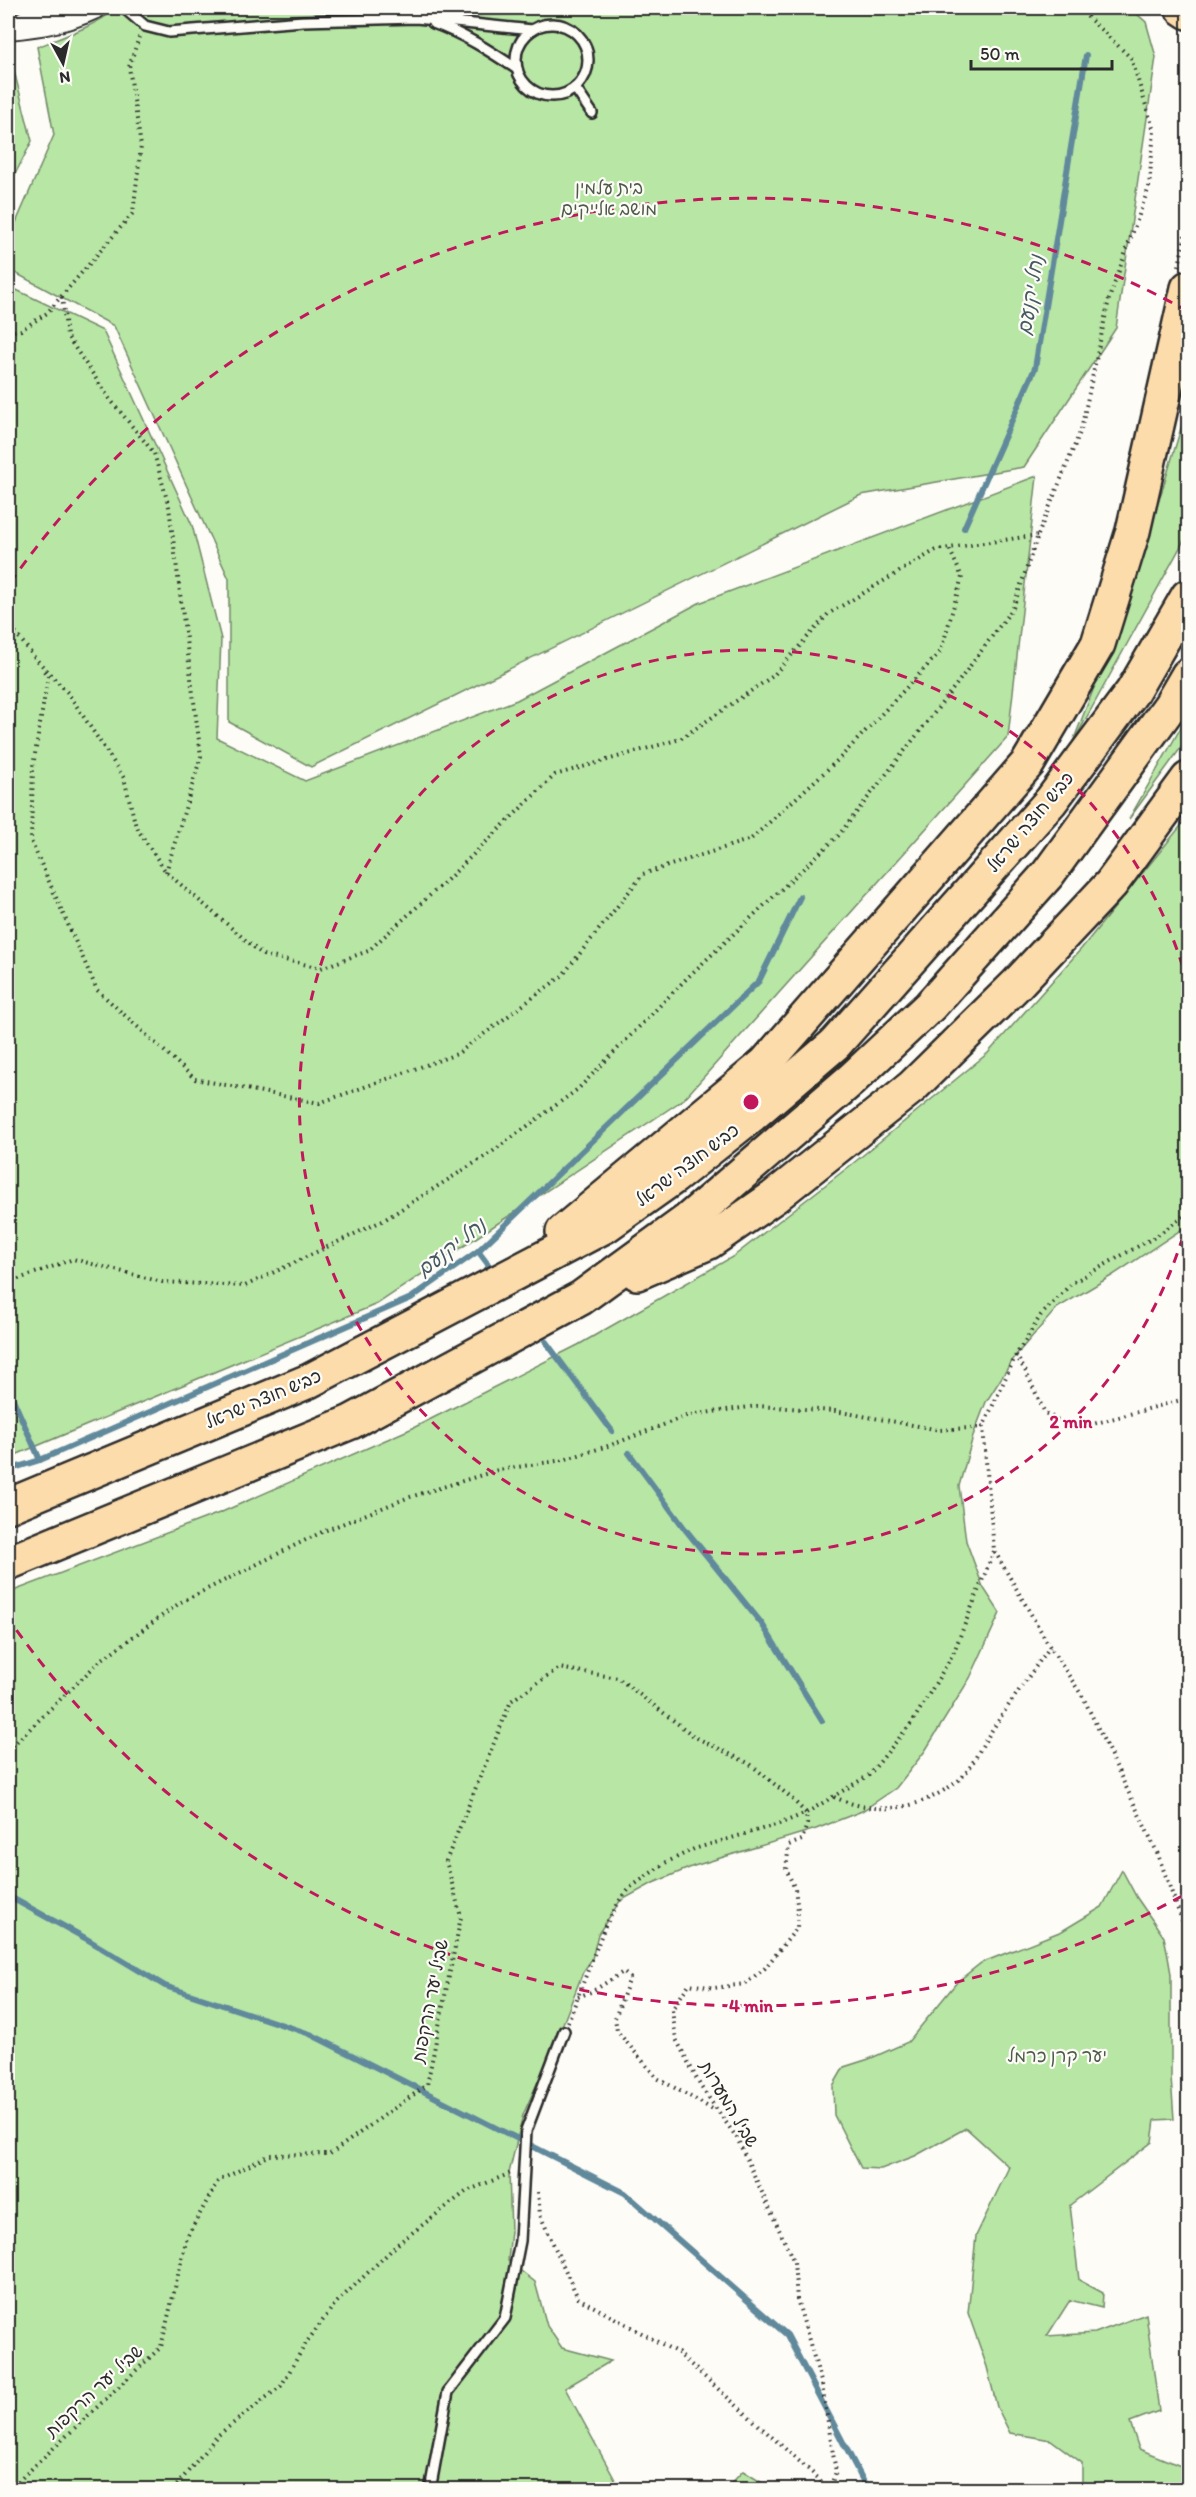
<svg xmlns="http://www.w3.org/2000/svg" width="1196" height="2497" font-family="Itim,'Playpen Sans Hebrew',sans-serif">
<rect width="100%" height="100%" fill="#fdfcf7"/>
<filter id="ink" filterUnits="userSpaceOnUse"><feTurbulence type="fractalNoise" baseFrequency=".0167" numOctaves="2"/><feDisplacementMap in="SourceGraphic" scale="12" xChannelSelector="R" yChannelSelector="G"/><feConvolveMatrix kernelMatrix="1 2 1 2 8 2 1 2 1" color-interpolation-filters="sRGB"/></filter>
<g filter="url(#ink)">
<g fill="#b8e6a5" stroke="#728868" stroke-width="1.5">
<path d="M118,8h1012l16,14 10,35 -40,271 -92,139 -163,28 -550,272 -82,-45v-143l-115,-253 -106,-57v-28l46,-106 -17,-88c28,-11 58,-21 81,-39z"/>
<path d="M8,63h4l20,78 -24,47z"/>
<path d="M8,286l95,45 89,194 29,114 -4,99 88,43 212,-81 182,-97 338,-127 -29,261 -324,362 -307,205 -369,154z"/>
<path d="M1188,405v128l-116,211 59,-151z"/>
<path d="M1188,715v23l-59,81z"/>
<path d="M1188,817v408l-75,50 -56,33 -41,47 -30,47 -12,31 -15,53 7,55 17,46 17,26 -30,65 -45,73 -29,37 -34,23 -46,18 -122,37 -41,17 -33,18 -22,33 -6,25 -9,13 -24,62 -36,81 -14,58 2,58 -3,30 27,21 12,44 15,22 49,13 -46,27 55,101 -612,1v-897l214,-81 193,-85 163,-82 156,-89 117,-91 137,-112 93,-104z"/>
<path d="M1122,1870l15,28 27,39 3,14 4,23v104l3,41 -19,1 -3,22 -82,63 9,75 24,13 -1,15 -32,-8 -23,36 48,-3 51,-19 13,97 -29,11 9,27 49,20v20h-106v-26l-31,-23 -41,-7 -13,-26 -10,-40 -19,-54 8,-77 33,-69 -43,-39 -51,28 -34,13 -20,-1 -27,-53 -1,-29 11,-19 25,-8 39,-17 49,-60 24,-19 81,-32 40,-24z"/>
<path d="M743,2471l29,18h-46z"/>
</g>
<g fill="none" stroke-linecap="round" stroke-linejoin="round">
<g stroke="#61899b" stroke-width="6">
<path d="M964,528l71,-160 51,-313"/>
<path d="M478,1251l12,16"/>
<path d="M546,1342l66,89"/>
<path d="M8,1388l32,72"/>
<path d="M629,1453l56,76 77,95 60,97"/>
<path d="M8,1470l32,-10 371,-162 67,-47 281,-270 41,-84"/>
<path d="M8,1896l77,42 80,48 145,48 315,159 162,142 81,155"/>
</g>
<g stroke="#2b2b2b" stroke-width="14">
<g id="service">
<path d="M124,8l21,18 24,6 134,-11 113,-3 116,12"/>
<path d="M433,23c31,11 57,28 84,46"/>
<circle cx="552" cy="60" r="36"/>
<path d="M575,88l17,25"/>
<path d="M430,2490l18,-98 57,-74 15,-77 6,-110 38,-100"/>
</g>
</g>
<g stroke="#2b2b2b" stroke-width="24">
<g id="minor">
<path d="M17,25l31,-17"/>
<path d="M8,29c32,-3 58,-7 88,-21"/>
</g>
</g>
<g stroke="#2b2b2b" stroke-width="38">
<g id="motorway">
<path d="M1182,8l6,4"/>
<path d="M563,1232l202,-168 263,-301 70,-119 35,-113 55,-243"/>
<path d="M637,1273l72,-31 65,-45 138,-110 105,-103 94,-100 77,-105"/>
<path d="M8,1506l301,-125 296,-155 69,-49 78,-62 83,-71 216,-243 82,-110 55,-95"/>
<path d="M8,1563l343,-141 230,-124 107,-78 164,-141 78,-73 118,-132 122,-168 18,-31"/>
</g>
</g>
<g stroke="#2b2b2b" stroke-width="4" stroke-dasharray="1.5 4.5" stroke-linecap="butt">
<path d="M1179,266l9,-46"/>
<path d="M62,297l5,39 42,62 45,55 15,54 32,249 -35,116"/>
<path d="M8,332l13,-2 26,-17 86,-100 8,-67 -12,-79 10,-30"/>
<path d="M1038,535l43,-105 28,-131 40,-112 5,-56 -23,-73 -53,-50"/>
<path d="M8,623l27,35 33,35 56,85 12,49 30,45 97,83 58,13 47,-17 79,-71 108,-105 125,-36 93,-63 55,-62 108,-64 102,-15 -25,73 -57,77 -118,151 -149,140 -111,113 -86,63 -108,68 -139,66 -83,-4 -89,-23 -65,24"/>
<path d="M44,671l4,5 -15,90 -2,75 66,149 98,89 124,24 138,-49 105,-78 81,-102 108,-35 89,-81 101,-107 21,-74 -13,-29"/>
<path d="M1188,1213l-33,24 -83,46 -31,32 -25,40 -33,72 11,123 56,97 33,50 74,155 31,85"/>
<path d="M1016,1355l10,17 19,41 30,16 113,-31"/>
<path d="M8,1750l93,-90 80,-58 143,-71 83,-33 91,-28 65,-10 48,-15 78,-30 68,-9 78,5 105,19 43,-3"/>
<path d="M834,1797c45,20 86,13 125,-17 11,-9 20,-30 28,-42 20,-31 41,-61 63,-91"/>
<path d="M578,1997l15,-6 30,-19 7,6 -15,40 2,13 40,47 57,32"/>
<path d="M568,2022l37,-96 15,-26 11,-13 34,-24 29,-14 85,-25 27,-11 63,-38 44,-54 40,-67 41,-103"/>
<path d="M1188,2027c-7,36 -4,78 0,114"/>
<path d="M538,2192l2,23 38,83 100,55 141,126 9,11"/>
<path d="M9,2490l152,-143 26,-110 31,-56 52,-26 60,-1 97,-69 34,-168 -15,-56 65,-160 48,-33 59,10 77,59 55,27 39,32 17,17 1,11 -5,16 -13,5 -3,24 9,20 3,21 -1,18 -32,40 -20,16 -31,4 -25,-4 -17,26 4,29 25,48 36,51 57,124 3,37 25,86 14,87 -7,18"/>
<path d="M173,2490l44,-54 64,-50 25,-43 29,-39 65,-62 67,-51 44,-18"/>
</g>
<use href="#service" stroke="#fdfcf7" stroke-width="9"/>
<use href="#minor" stroke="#fdfcf7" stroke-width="20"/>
<use href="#motorway" stroke="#fddcac" stroke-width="33"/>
</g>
</g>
<g fill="none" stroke="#c2185b" stroke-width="3" stroke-dasharray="10 8">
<path d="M1188 1219A452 452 0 1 1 1188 985"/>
<path d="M1182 1896A904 904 0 0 1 10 1621M10 583A904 904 0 0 1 1182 308"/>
</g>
<g text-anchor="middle" stroke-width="4.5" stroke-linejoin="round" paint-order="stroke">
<g font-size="18" fill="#4e5a4a" stroke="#fdfcf7">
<text x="609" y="194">בית עלמין<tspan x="609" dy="21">מושב אלייקים</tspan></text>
<text x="1057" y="2062">יער קרן כרמל</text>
</g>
<g font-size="18" fill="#2b2b2b" stroke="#fdfcf7">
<text transform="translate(1030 822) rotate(-50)" y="6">כביש חוצה ישראל</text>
<text transform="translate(687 1165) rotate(-37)" y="6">כביש חוצה ישראל</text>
<text transform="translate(263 1399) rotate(-23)" y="6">כביש חוצה ישראל</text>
<text transform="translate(430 2001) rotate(-79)" y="6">שביל יער הרקפות</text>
<text transform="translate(729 2104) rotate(59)" y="6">שביל המערות</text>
<text transform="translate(94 2391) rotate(-43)" y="6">שביל יער הרקפות</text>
</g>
<g font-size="20" font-style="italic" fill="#465a63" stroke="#fdfcf7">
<text transform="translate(1030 295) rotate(-81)" y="7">נחל יקנעם</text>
<text transform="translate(451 1247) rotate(-38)" y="7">נחל יקנעם</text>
</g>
</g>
<circle cx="751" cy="1102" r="9" fill="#c2185b" stroke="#fdfcf7" stroke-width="3"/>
<g font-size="18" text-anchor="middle" font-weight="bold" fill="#c2185b" stroke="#fdfcf7" stroke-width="4.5" stroke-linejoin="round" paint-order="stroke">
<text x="1071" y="1428">2 min</text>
<text x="751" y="2012">4 min</text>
</g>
<rect width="1196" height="2497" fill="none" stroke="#fdfcf7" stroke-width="30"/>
<rect x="15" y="15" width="1166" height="2467" fill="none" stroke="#2b2b2b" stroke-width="2" filter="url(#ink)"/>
<g transform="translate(63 63) rotate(172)" stroke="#fdfcf7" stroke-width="4.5" paint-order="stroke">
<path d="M0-4.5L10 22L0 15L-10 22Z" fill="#2b2b2b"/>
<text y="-9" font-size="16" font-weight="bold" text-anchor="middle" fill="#2b2b2b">N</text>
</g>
<path d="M971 60v9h141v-9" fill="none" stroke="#2b2b2b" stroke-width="3"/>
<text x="980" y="60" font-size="18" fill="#2b2b2b" stroke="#fdfcf7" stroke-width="4.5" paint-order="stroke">50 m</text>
</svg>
